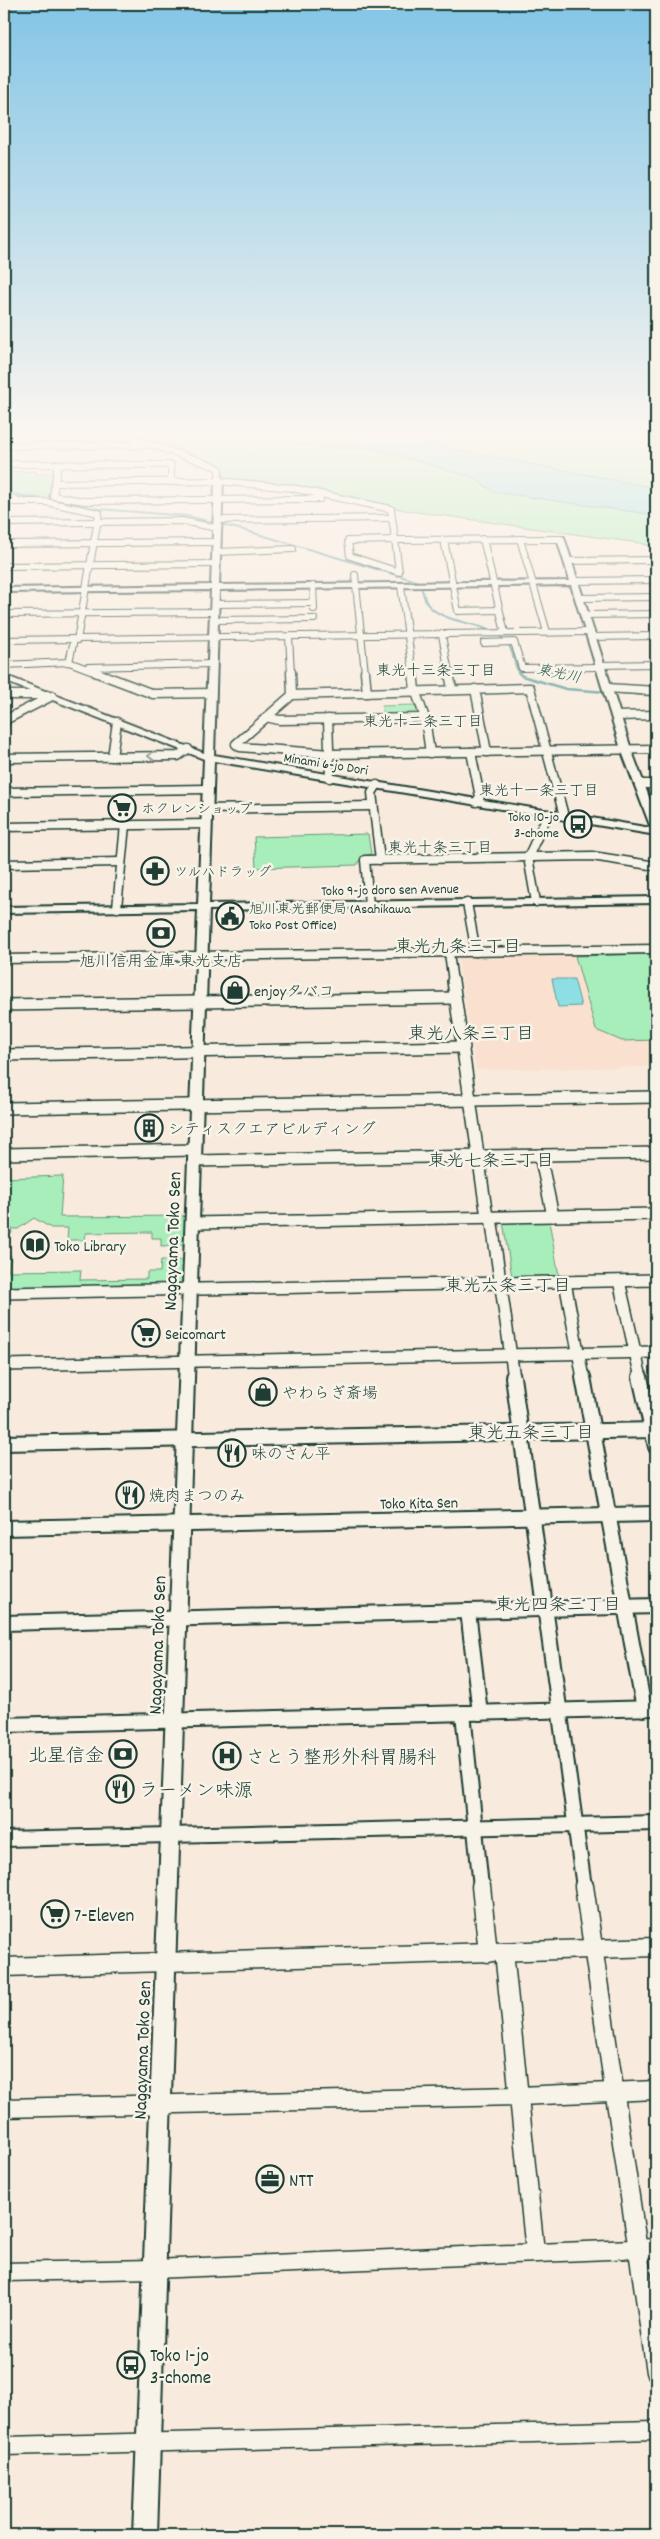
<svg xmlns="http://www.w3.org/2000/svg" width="660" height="2539" font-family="Dekko,'Klee One',sans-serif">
<rect width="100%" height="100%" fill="#f8ebdd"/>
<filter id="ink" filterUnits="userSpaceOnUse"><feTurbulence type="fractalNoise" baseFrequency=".02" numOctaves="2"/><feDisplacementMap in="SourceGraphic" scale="10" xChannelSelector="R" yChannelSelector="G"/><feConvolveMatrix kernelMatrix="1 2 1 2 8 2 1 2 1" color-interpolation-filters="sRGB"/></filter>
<g filter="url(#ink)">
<path fill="#fae1cf" d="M656,952v115l-180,3 -18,-111 6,-3z"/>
<g fill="#a8eeba" stroke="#649677">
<path d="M119,432h113l27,7 70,9h44l99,29 22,15 162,23v32l-17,-4 -229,-32 -116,-24 -69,-7 -3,-12z"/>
<path d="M384,432h272v56l-205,-39z"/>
<path d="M36,471v3l17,-1 -5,25 31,5 -5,3 -70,-12v-22z"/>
<path d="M415,705l4,10 -35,2 -2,-11z"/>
<path d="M368,834l3,20 -10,4 -4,7 -101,3 -2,-31z"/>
<path d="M656,954v86l-34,1 -26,-11 -21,-74z"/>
<path d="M63,1176l-3,41 126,-1 -1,29 -24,1v-8h-9v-6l-66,1 -1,7h-18l1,-12h-17l-17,-10 -16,11h-7l1,4 -8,5v-60z"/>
<path d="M549,1221l10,55 -47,1 -9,-55z"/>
<path d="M4,1251l7,5 -3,15 73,-1 -1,10 67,-1v-7h13l1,-12h23l-1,28h-179z"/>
</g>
<g fill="#8ddfe4" stroke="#619e9e">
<path d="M232,432h152l67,17 205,39v27l-162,-23 -22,-15 -99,-29h-44l-70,-9z"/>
<path d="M552,979h22l7,27 -23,1z"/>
</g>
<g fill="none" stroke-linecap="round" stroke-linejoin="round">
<g stroke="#619e9e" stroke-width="2">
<path d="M4,493l40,6"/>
<path d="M55,501l44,8 88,7 60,15 163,48 10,4c2,6 4,17 8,22 20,22 60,14 80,39 6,8 6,21 11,29"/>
</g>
<g stroke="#619e9e" stroke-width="2.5">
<path d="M518,672l4,4 44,13 40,3"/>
<path d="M613,692l43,4"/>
</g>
<g stroke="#1f3d34" stroke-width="8">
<g id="minor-far4">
<path d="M114,432l100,34 5,3v12"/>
<path d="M4,446l146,-1"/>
<path d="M4,464l167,1v17"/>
<path d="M58,464l-5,32 32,5 235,-2"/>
<path d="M55,483l164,-2 73,7 99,21 4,31"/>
<path d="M4,502h42l53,11 -22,127"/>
<path d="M217,520l175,-2"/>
<path d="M4,523l178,-2 35,7"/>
<path d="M483,539l22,94"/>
<path d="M520,539l27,93"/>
<path d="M395,540l4,32 -49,-16 -2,-15z"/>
<path d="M395,540l166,-1"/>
<path d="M444,540l14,71 41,-1"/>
<path d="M4,544l213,-2"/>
<path d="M216,552l77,-3"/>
<path d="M568,561l88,-1"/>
<path d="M4,566l212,-2"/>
<path d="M355,575l10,98"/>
<path d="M575,581l81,-1"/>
<path d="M313,586l1,23"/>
<path d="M401,586l12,87"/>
<path d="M581,598l75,-1"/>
<path d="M214,604l99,-1"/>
<path d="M4,614l210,-2"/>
<path d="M586,615l70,-1"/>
<path d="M214,620l100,-1"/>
<path d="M442,635l7,38"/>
<path d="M289,637l2,36"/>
<path d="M592,637l64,-1"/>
<path d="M4,640l587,-8"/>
<path d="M484,643l30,-1 8,26 78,-1"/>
<path d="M69,662l5,-22"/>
<path d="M4,665l65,-3 29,11"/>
<path d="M600,665l56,-1"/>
<path d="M88,667l124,-3"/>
</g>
</g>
<g stroke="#1f3d34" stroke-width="11">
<g id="minor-far3">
<path d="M95,672l58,22 58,-1"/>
<path d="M291,672l1,23 -56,49 4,3 90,7 326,-5"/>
<path d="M365,672l2,21"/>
<path d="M413,672l2,18 10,28 5,35"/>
<path d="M449,672l3,17"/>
<path d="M607,688l49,3"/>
<path d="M475,689l12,63"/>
<path d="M4,695h43"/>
<path d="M292,695l238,-7 34,128"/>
<path d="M616,716l40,-1"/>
<path d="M266,717l13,3 146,-2"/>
<path d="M328,719l2,59"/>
<path d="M4,725l1,-5 47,-24"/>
<path d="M471,752l9,45 -4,5"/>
<path d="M112,757l5,-35"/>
<path d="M4,758l174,-2 10,-7"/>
<path d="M639,784h17"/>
<path d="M377,785l-5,8 8,67"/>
<path d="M4,792l203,-3"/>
<path d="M207,809l166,-3"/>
<path d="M4,827l202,-3"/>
<path d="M4,864l117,-2"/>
<path d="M536,902l-8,-45 20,-43"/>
<path d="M467,903l9,49"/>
<path d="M369,905l-4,-45 227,-4 64,10"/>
<path d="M117,908l8,-83"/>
<path d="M449,953l4,29"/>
<path d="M4,959l652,-10"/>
</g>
</g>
<g stroke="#1f3d34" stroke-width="14">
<g id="minor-far2">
<path d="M453,981l34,236"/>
<path d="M4,1005l451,-7"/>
<path d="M4,1055l460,-8"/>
<path d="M4,1108l652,-11"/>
<path d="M4,1154l191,-4"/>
<path d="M540,1155l13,61"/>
<path d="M194,1161l462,-8"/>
<path d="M491,1217l23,161"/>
<path d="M192,1223l464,-9"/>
<path d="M619,1281l22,97"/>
<path d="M565,1282l18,96"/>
<path d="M4,1293l652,-13"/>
<path d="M4,1365l652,-13"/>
</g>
</g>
<g stroke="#1f3d34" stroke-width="18">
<g id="minor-far1">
<path d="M513,1377l71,510"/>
<path d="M583,1377l61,332"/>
<path d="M640,1377l16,70"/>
<path d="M4,1443l652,-13"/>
<path d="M4,1528l652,-14"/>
<path d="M468,1611l12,102"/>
<path d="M4,1623l652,-17"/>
<path d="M463,1713l18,174"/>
<path d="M4,1725l652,-17"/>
<path d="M4,1839l652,-16"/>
</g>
</g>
<g stroke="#1f3d34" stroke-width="21">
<g id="minor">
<path d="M481,1886l7,67"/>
<path d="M584,1886l72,486"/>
<path d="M504,1952l31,300"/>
<path d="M4,1967l652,-20"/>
<path d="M4,2108l515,-12 137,-6"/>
<path d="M4,2272l149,-3 503,-21"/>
<path d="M4,2446l652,-16"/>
</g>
</g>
<g stroke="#1f3d34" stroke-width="4">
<path id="tertiary" d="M219,479l4,2 -4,104 351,-4 -13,-42 7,-2 67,212 25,67v19l-442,-74 -5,143 447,-7v6l-447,7 -52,1625h-24l65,-1625 -194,3v-6l194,-3 6,-145 -200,-78v-6l200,78 7,-163 -207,2v-4l207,-3 4,-104zM571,585l50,164 30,79 -437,-73 5,-165z"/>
</g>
<use href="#minor-far4" stroke="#f7f3e8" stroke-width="6"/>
<use href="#minor-far3" stroke="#f7f3e8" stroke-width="8"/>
<use href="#minor-far2" stroke="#f7f3e8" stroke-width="11"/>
<use href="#minor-far1" stroke="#f7f3e8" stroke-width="14"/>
<use href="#minor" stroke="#f7f3e8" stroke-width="18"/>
<use href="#tertiary" fill="#f7f3e8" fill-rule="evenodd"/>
</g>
<defs><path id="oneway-chevron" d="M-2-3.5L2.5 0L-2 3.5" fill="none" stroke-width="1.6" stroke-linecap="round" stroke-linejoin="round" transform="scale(1.25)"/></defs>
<use stroke="#8b988e" href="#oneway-chevron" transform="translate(151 756) rotate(179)"/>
</g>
<linearGradient id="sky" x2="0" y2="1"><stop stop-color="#83c5e6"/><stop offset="0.55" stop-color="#fcf6f0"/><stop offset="1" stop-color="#fcf6f0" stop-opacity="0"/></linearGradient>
<rect width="660" height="787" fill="url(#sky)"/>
<defs>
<g id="supermarket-ring" transform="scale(1.4375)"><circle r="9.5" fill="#f7f3e8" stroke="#1f3d34" stroke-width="1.5"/><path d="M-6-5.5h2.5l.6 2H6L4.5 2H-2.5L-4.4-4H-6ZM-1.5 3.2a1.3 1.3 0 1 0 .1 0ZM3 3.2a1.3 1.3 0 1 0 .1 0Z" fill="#1f3d34"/></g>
<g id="bus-ring" transform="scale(1.4375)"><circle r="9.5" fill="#f7f3e8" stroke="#1f3d34" stroke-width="1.5"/><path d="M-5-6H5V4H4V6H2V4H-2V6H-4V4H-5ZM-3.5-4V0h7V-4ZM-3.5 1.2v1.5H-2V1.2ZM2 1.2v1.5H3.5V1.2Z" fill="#1f3d34"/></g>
<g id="pharmacy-ring" transform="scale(1.4375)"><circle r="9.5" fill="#f7f3e8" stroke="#1f3d34" stroke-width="1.5"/><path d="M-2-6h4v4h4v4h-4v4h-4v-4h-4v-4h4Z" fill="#1f3d34"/></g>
<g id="civic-ring" transform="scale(1.4375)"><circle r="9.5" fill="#f7f3e8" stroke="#1f3d34" stroke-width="1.5"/><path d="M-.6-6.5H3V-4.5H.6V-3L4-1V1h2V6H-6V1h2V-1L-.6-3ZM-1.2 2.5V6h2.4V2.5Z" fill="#1f3d34"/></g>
<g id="bank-ring" transform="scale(1.4375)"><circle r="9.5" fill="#f7f3e8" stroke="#1f3d34" stroke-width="1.5"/><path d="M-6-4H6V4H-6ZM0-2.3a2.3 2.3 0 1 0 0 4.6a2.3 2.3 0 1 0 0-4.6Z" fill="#1f3d34"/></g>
<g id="shop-ring" transform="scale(1.4375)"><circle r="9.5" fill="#f7f3e8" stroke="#1f3d34" stroke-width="1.5"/><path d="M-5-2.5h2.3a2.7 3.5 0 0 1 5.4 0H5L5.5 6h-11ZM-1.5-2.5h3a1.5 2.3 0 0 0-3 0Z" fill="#1f3d34"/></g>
<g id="building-ring" transform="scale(1.4375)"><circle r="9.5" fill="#f7f3e8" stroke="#1f3d34" stroke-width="1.5"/><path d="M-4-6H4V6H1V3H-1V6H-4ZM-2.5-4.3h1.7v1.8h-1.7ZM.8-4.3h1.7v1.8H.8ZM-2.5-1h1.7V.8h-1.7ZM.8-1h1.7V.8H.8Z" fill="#1f3d34"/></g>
<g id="library-ring" transform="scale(1.4375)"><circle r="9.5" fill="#f7f3e8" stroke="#1f3d34" stroke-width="1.5"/><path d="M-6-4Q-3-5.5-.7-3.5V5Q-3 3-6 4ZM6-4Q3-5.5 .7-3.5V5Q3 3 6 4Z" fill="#1f3d34"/></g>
<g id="restaurant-ring" transform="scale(1.4375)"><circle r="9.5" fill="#f7f3e8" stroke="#1f3d34" stroke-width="1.5"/><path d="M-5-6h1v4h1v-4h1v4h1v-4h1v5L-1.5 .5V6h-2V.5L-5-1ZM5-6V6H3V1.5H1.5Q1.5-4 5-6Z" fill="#1f3d34"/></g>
<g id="hospital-ring" transform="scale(1.4375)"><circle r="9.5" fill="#f7f3e8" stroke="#1f3d34" stroke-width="1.5"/><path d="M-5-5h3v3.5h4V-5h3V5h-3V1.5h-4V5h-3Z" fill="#1f3d34"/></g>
<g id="office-ring" transform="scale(1.4375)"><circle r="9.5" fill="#f7f3e8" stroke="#1f3d34" stroke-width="1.5"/><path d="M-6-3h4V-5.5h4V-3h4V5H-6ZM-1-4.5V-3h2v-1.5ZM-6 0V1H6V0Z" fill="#1f3d34"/></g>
</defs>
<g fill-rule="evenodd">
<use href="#supermarket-ring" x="122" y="808"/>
<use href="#bus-ring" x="578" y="824"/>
<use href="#pharmacy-ring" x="155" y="871"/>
<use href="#civic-ring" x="230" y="916"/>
<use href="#bank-ring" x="161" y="933"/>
<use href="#shop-ring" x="235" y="990"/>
<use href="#building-ring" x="149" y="1128"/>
<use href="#library-ring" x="35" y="1245"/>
<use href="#supermarket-ring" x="146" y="1333"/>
<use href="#shop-ring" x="263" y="1392"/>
<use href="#restaurant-ring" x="232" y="1453"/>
<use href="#restaurant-ring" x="130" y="1495"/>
<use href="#bank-ring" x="123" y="1754"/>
<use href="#hospital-ring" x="227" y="1756"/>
<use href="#restaurant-ring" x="120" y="1789"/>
<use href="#supermarket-ring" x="55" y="1914"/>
<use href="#office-ring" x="270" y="2179"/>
<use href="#bus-ring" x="131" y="2365"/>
</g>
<g text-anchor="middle" stroke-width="5" stroke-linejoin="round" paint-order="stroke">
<g font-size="14" fill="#1f3d34" stroke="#f7f3e8">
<text transform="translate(326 763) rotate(9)" y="5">Minami 6-jo Dori</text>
<text transform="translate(390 889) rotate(-1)" y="5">Toko 9-jo doro sen Avenue</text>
</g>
<g font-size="14" fill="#1f3d34" stroke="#f7f3e8" text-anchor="start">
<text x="141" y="813">ホクレンショップ</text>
<text x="559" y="821" text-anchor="end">Toko 10-jo<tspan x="559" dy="16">3-chome</tspan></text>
<text x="174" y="876">ツルハドラッグ</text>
<text x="249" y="913">旭川東光郵便局 (Asahikawa<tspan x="249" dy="16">Toko Post Office)</tspan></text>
</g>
<g font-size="15" fill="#1f3d34" stroke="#f7f3e8">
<text x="436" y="675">東光十三条三丁目</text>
<text x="423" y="726">東光十二条三丁目</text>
<text x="539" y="795">東光十一条三丁目</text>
<text x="440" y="852">東光十条三丁目</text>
</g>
<g font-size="15" font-style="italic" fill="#355d57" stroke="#f7f3e8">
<text transform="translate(559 673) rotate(12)" y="5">東光川</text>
</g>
<g font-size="16" fill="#1f3d34" stroke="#f7f3e8" text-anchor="start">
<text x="161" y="966" text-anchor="middle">旭川信用金庫 東光支店</text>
<text x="254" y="996">enjoyタバコ</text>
<text x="168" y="1134">シティスクエアビルディング</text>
<text x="54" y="1251">Toko Library</text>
<text x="165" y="1339">Seicomart</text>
<text x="282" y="1398">やわらぎ斎場</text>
<text x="251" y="1459">味のさん平</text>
<text x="149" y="1501">焼肉まつのみ</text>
</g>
<g font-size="16" fill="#1f3d34" stroke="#f7f3e8">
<text transform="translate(419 1502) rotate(-1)" y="6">Toko Kita Sen</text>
</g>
<g font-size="18" fill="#1f3d34" stroke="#f7f3e8">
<text x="458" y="952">東光九条三丁目</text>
<text x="471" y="1039">東光八条三丁目</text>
<text x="491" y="1166">東光七条三丁目</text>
<text x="508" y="1291">東光六条三丁目</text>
<text x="531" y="1438">東光五条三丁目</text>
<text x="558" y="1610">東光四条三丁目</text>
</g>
<g font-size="19" fill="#1f3d34" stroke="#f7f3e8">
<text transform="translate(171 1241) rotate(-88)" y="7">Nagayama Toko Sen</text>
<text transform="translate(156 1645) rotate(-88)" y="7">Nagayama Toko Sen</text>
<text transform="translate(141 2050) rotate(-88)" y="7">Nagayama Toko Sen</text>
</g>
<g font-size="19" fill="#1f3d34" stroke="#f7f3e8" text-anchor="start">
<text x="104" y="1761" text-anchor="end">北星信金</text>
<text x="246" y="1763">さとう整形外科胃腸科</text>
<text x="139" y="1796">ラーメン味源</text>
<text x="74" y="1921">7-Eleven</text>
<text x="289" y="2186">NTT</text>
<text x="150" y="2361">Toko 1-jo<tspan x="150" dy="22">3-chome</tspan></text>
</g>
</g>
<rect width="660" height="2539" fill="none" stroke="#f7f3e8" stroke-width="20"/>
<rect x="10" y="10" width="640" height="2519" fill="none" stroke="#1f3d34" stroke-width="2" filter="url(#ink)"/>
</svg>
